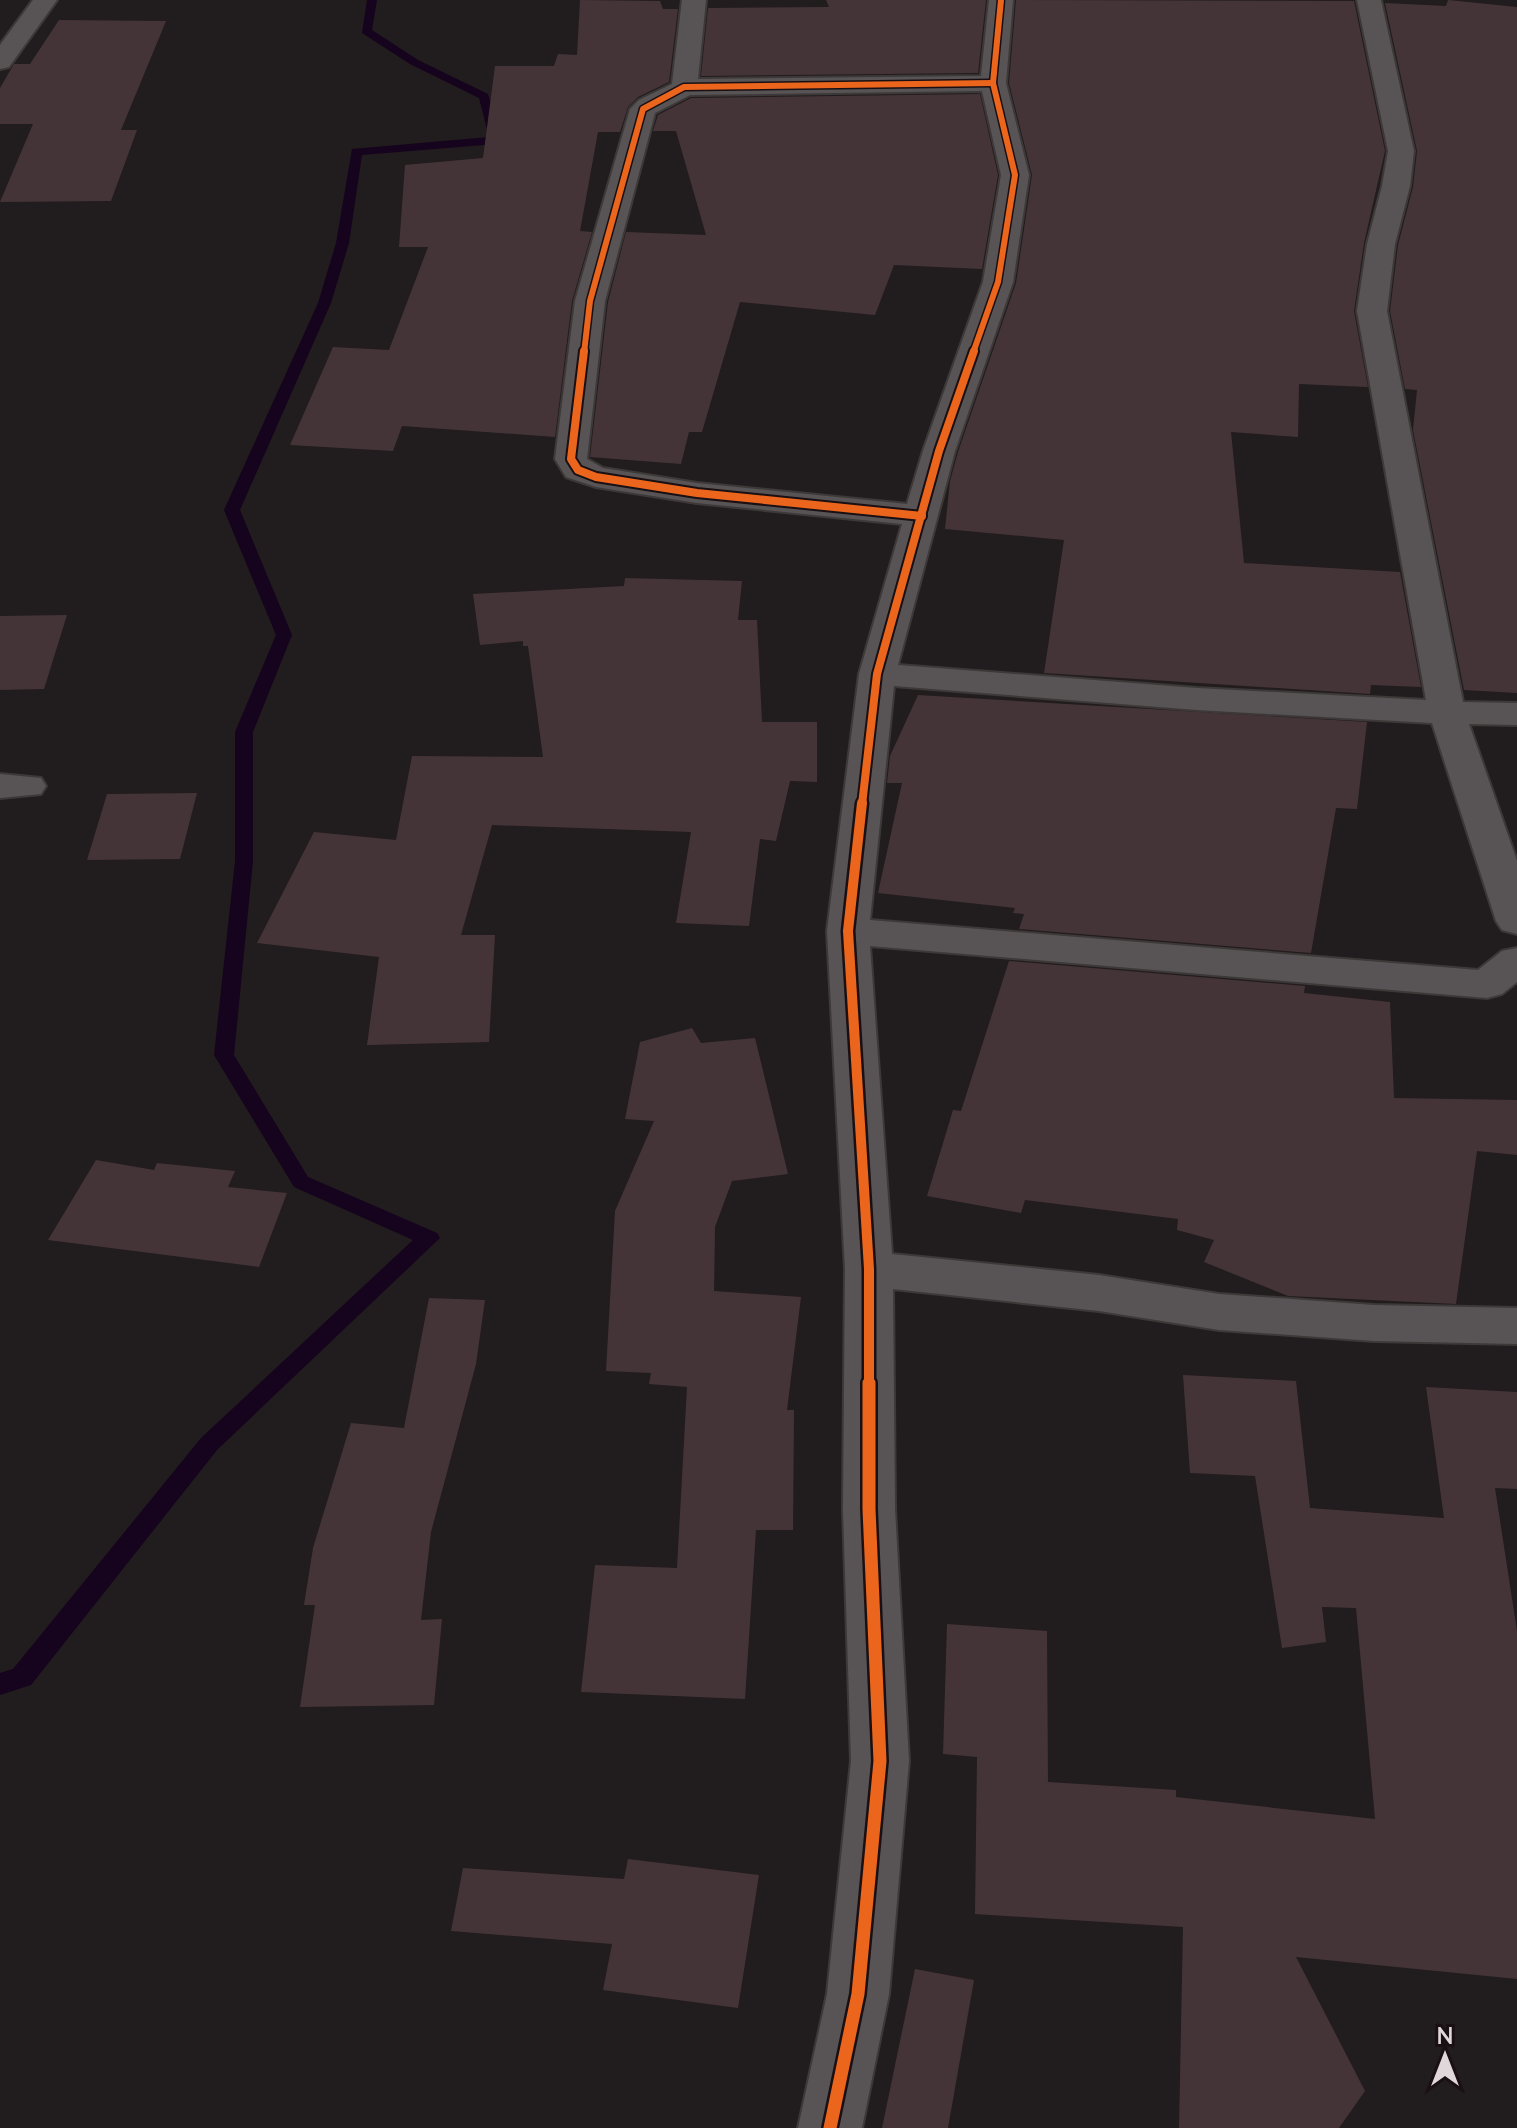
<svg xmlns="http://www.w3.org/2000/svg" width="1517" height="2128" font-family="Lato,sans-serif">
<rect width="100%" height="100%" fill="#211c1d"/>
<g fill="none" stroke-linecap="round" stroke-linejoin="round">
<path fill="#16031d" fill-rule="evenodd" d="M367,0h10l-5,30 46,30 70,34 14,46 -6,4 -134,11 -13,88 -18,60 -91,207 52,125 -39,97v129l-19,194 74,122 129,56 3,5 -223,212 -186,235 -31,10v-22l13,-4 188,-231 212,-198 -119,-53 -80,-132 21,-194v-129l41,-97 -52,-125 94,-207 18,-60 16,-94 137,-12 -10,-39 -69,-34 -48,-31z"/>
</g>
<g fill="#453437">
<path d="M580,0l80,1 3,8h15l-9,73 -31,15 -10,10 -8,25h-22l-18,99 12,1 -20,69 -17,136 -153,-11 -9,25 -103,-6 43,-98 56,3 39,-103h-29l6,-82 78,-7 12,-92h59l4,-12 19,1z"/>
<path d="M826,0h160l-8,73 -277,3 7,-68 121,-1z"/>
<path d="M1016,0l338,1 31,150 -21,92 -10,68 14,76 -69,-3 -1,53 -67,-5 13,131 156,9 21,115 -50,-2 -1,9 -326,-21 20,-133 -119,-11 5,-48 8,-29 58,-169 16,-108 -23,-92z"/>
<path d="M1448,0l69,7v686l-53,-3 -51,-260 4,-40 -12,-1 -15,-78 8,-66 15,-58 4,-36 -32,-148 61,3z"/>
<path d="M59,20l107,1 -45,109h16l-26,71 -111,1 33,-78h-33v-36l14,-24h16z"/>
<path d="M980,94l18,81 -16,94 -88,-4 -19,50 -135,-13 -38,130h-13l-8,32 -91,-7 18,-155 18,-70 80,3 -30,-104h-23l5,-16 33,-17z"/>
<path d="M625,578l117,3 -4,39h19l5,102h55v60l-27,-1 -14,60 -16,-2 -11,87 -73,-3 15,-91 -199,-7 -31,110h34l-6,107 -122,3 12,-88 -122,-14 57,-111 82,8 16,-84 131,1 -15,-111h-5v-5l-43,4 -7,-51 151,-8z"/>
<path d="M67,615l-23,74 -44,1v-74z"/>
<path d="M918,695l449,27 -10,87 -21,-1 -25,145 -292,-24 5,-15 -11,-1 2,-5 -137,-15 24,-110h-15l3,-27z"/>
<path d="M197,793l-17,66 -93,1 20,-66z"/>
<path d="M1009,961l296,25 -1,7 86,9 4,96 123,2v55l-40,-4 -21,153 -168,-8 -84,-34 10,-22 -37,-10 1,-11 -153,-19 -4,13 -94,-17 26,-86 8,1z"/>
<path d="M692,1028l9,15 54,-5 33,136 -56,7 -17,46 -1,64 87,6 -14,113h7l-1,120h-37l-11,169 -164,-7 14,-127 82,3 10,-181 -38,-3 2,-11 -45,-2 9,-160 39,-90 -29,-2 15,-77z"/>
<path d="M96,1160l58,10 3,-7 78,8 -7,16 59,6 -28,74 -211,-27z"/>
<path d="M429,1298l56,2 -9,64 -45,168 -10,88 21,-1 -8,86 -134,2 15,-102h-11l9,-57 38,-125 53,5z"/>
<path d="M1183,1375l113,6 14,127 134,10 -18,-131 91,5v97l-22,-1 22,143v348l-221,-22 69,134 -26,37h-160l4,-201 -208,-13 2,-157 -34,-3 4,-130 100,7 1,151 128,8v7l199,22 -19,-211 -34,-1 4,35 -44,6 -27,-172 -65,-3z"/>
<path d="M628,1859l131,16 -21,133 -135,-18 9,-46 -161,-13 12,-63 161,11z"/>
<path d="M915,1969l59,11 -26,148h-66z"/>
</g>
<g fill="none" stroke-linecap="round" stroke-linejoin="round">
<g stroke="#3d3939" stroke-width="4">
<g id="minor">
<path d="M682,0h24l-8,79 283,-3 8,-76h24l-7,83 23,92 -16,107 -58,169 -57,214 299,23 229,12 -69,-389 10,-67 15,-58 6,-35 -31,-151h24l33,151 -4,35 -15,58 -8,67 76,391 54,1v22l-48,-1 48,137v73l-15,-4 -6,-9 -64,-198 -235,-13 -303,-24 -24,234 608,50 24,-19 15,-3v34l-15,12 -15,4 -617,-52 22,308 207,21 120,19 155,11 143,3v36l-143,-3 -155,-11 -120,-19 -206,-22 2,220 14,252 -20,233 -27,134h-64l29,-134 24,-233 -8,-252 2,-240 -18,-338 32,-257 43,-150 -205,-21 -101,-16 -30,-10 -11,-18 20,-158 55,-192 9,-9 33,-16zM982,91l19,84 -18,107 -60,169 -16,53 -210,-21 -94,-15 -16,-9 18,-158 50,-188 35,-18z"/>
<path d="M0,774l41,4 5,8 -5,8 -41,4z"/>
</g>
</g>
<g stroke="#3d3939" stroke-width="4">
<path id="tertiary" d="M33,0h24l-48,67 -9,2v-24z"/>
</g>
<use href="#minor" fill="#585455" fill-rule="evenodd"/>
<use href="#tertiary" fill="#585455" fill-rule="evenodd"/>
<g stroke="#1a1013" stroke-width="9">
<g id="cycleway-far3">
<path d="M584,353l6,-52 53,-192 41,-22 309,-4"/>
<path d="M973,353l25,-71 17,-107 -22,-92 8,-83"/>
</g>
</g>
<g stroke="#1a1013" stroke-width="12">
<g id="cycleway-far2">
<path d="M584,351l-13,108 7,11 18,7 101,16 225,23"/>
<path d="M862,805l15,-131 62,-223 35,-100"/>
</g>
</g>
<g stroke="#1a1013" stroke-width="15">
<path id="cycleway-far1" d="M862,803l-14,128 21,338v116"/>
</g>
<g stroke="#1a1013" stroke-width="18">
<path id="cycleway" d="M830,2128l28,-134 22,-233 -11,-252v-126"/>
</g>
<use href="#cycleway-far3" stroke="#eb651d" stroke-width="6"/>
<use href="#cycleway-far2" stroke="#eb651d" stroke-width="8"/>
<use href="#cycleway-far1" stroke="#eb651d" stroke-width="10"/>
<use href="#cycleway" stroke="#eb651d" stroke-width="13"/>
</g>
<g transform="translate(1445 2056)" stroke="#1a1013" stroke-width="6" paint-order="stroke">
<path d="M0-6L14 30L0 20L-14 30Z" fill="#dfd7d9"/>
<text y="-12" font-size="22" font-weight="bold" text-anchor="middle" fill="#dfd7d9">N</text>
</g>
</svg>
